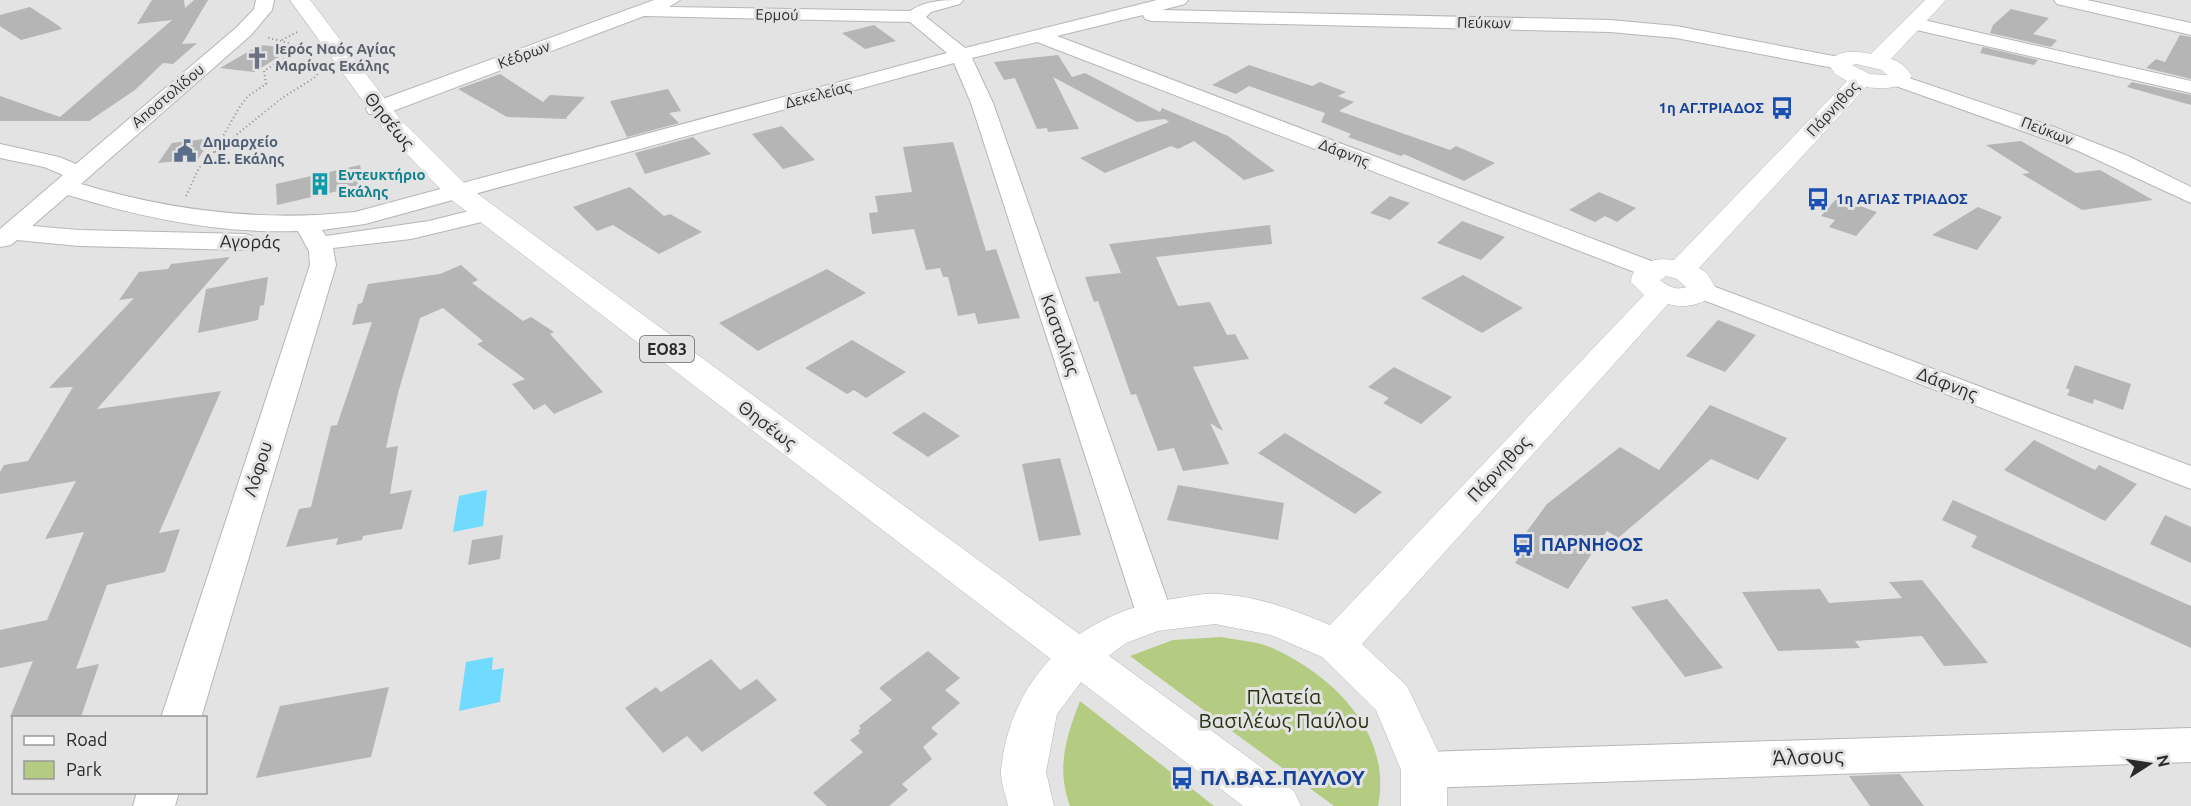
<svg xmlns="http://www.w3.org/2000/svg" width="2191" height="806" font-family="Ubuntu,sans-serif">
<rect width="100%" height="100%" fill="#e3e3e4"/>
<g fill="#b3cc81">
<path d="M1221,637c15,3 34,4 49,10 62,27 123,86 108,159h-44l-204,-150 43,-16z"/>
<path d="M1080,701l134,105h-144c-14,-38 -4,-69 10,-105z"/>
</g>
<g fill="#70dbfe">
<path d="M487,490l-4,36 -30,6 6,-36z"/>
<path d="M493,657l-1,13 12,-2 -4,34 -41,9 7,-49z"/>
</g>
<g fill="#b5b5b6">
<path d="M152,0h32l1,8 9,-8h14l-26,44 15,-1 -24,21 -10,-1 -28,27 -46,31h-89v-25l60,21 112,-97 -35,4z"/>
<path d="M30,7l29,19 3,3 -41,11 -21,-14v-11z"/>
<path d="M2011,9l38,9 -16,16 24,6 -6,7 -61,-14 3,-8z"/>
<path d="M874,25l22,16 -31,8 -23,-16z"/>
<path d="M2180,35l11,2v42l-45,-11 10,-9 9,3z"/>
<path d="M260,45l34,3 -40,24 -34,-4z"/>
<path d="M1983,47l55,13 -4,5 -54,-12z"/>
<path d="M1058,55l14,22 13,-4 75,39 2,-4 66,28 47,35 -31,9 -50,-39 -16,8 -7,-3 -66,27 -25,-15 89,-36 -4,-3 -28,3 -84,-45 26,52 -31,3 -1,-4 -10,1 -22,-51 -11,2 -10,-18z"/>
<path d="M1249,65l63,21 8,-4 26,10 -8,4 16,6 -15,9 111,39 6,-4 39,17 -31,18 -60,-27 -3,2 -53,-19 3,-3 -30,-12 4,-9 -76,-27 -13,8 -24,-9z"/>
<path d="M500,74l43,28 7,-7 35,2 -19,21 2,1 -61,-2 -49,-28z"/>
<path d="M2132,82l59,13v10l-64,-18z"/>
<path d="M668,89l13,22 -12,2 10,10 -52,14 -17,-36z"/>
<path d="M782,126l33,34 -32,9 -31,-35z"/>
<path d="M693,137l18,17 -66,20 -10,-21z"/>
<path d="M212,138l-14,21 -40,4 14,-20z"/>
<path d="M2021,141l55,32 24,-3 53,30 -71,10 -60,-36 8,-1 -44,-28z"/>
<path d="M953,142l33,109 10,-2 24,69 -42,6 -3,-11 -17,3 -10,-39h-5l-3,-9 -14,2 -12,-41 -42,5 -3,-21 9,-1 -3,-16 37,-4 -9,-45z"/>
<path d="M360,165l4,20 -87,20 -1,-21z"/>
<path d="M630,187l34,29 6,-2 32,18 -43,22 -46,-29 -16,6 -24,-24z"/>
<path d="M1599,192l37,16 -19,14 -12,-6 -10,6 -26,-12z"/>
<path d="M1390,196l20,7 -20,17 -20,-7z"/>
<path d="M1837,198l40,14 -21,24 -27,-9 6,-7 -14,-4z"/>
<path d="M1978,207l24,10 -25,33 -45,-15z"/>
<path d="M1462,221l43,16 -24,23 -44,-17z"/>
<path d="M1270,225l2,19 -116,13 22,49 32,-4 17,33 8,-1 14,25 -56,8 30,64 -13,-8 19,41 -46,7 -9,-23 -16,3 -22,-57 -5,1 -33,-94 -4,1 -9,-25 36,-4 -12,-29z"/>
<path d="M230,257l-133,152 124,-18 -62,142 21,-4 -15,43 -58,13 -31,84 23,-5 -18,53h-71l23,-56 -33,7v-38l47,-10 37,-88 -39,7 31,-58 -76,13v-22l4,-7 24,-4 45,-74 -24,1 85,-90 -15,2 20,-28 29,-3 3,-5z"/>
<path d="M461,265l17,15 -6,3 51,38 8,-4 23,15 -4,2 53,58 -49,22 -9,-10 -11,6 -22,-26 13,-5 -48,-35 6,-3 -40,-33 -23,10 -22,75 -12,55 12,-2 -8,48 22,-4 -10,39 -39,7 -1,4 -26,5 2,-7 -52,9 13,-38 12,-2 20,-81 6,-1 35,-103 -20,3 6,-21 4,-1 6,-19 72,-10z"/>
<path d="M827,269l39,24 -108,58 -39,-28z"/>
<path d="M1463,275l60,33 -41,25 -61,-35z"/>
<path d="M268,277l-4,28 -4,1 -2,14 -60,13 8,-44z"/>
<path d="M1718,320l38,15 -31,37 -39,-16z"/>
<path d="M852,340l54,32 -40,26 -12,-8 -7,4 -42,-26z"/>
<path d="M2075,365l56,19 -8,26 -29,-11 -1,5 -26,-9 3,-5 -4,-2z"/>
<path d="M1394,367l58,30 -31,27 -38,-21 6,-5 -21,-11z"/>
<path d="M1710,405l77,33 -29,42 -47,-21 -93,79 -11,-7 -39,58 -53,-26 12,-17 -8,-4 28,-38 73,-57 39,23z"/>
<path d="M924,412l36,24 -32,21 -36,-24z"/>
<path d="M1285,433l97,59 -27,22 -97,-61z"/>
<path d="M2034,440l61,30 4,-5 38,19 -32,37 -101,-51z"/>
<path d="M1060,458l21,77 -42,6 -17,-77z"/>
<path d="M1178,485l106,18 -6,37 -111,-20z"/>
<path d="M1953,500l238,106v42l-220,-101 6,-11 -35,-16z"/>
<path d="M2165,515l26,12v36l-41,-19z"/>
<path d="M503,535l-3,24 -32,6 4,-25z"/>
<path d="M1922,580l66,83 -44,3 -22,-30 -67,5 5,7 -82,3 -36,-59 78,-3 9,14 73,-5 -13,-16z"/>
<path d="M1667,599l56,69 -38,9 -54,-70z"/>
<path d="M928,651l32,27 -15,12 15,13 -29,25 7,6 -15,13 9,12 -30,25 6,6 -19,16h-62l-14,-13 50,-41 -13,-12 10,-7 -2,-2 3,-3 -2,-2 33,-26 -13,-12z"/>
<path d="M711,659l29,31 17,-11 20,21 -75,52 -15,-16 -24,17 -38,-45 31,-21 5,5z"/>
<path d="M389,687l-18,70 -115,21 24,-72z"/>
<path d="M1900,774l24,32h-54l-21,-30z"/>
</g>
<g fill="none" stroke-linecap="round" stroke-linejoin="round">
<g stroke="#b6b6b8" stroke-width="2">
<g id="street">
<path d="M256,0h18l-2,10 -21,25 -170,149c91,27 180,38 274,28l592,-159 -37,-31 -266,-6 -259,98h-16l-3,-5 3,-5 285,-104h26l-11,7 241,4c16,-11 34,-11 53,-11l-3,4 -29,8 -5,5 39,31 192,-48h31l-3,4 -23,6 448,10 66,6 163,31 7,2 3,4 -3,4 -7,2 -163,-31 -66,-6 -458,-11 -7,-2 -2,-4 -86,21 602,228 4,6 -4,6 -9,2 -613,-236 -65,16 21,45 180,513 -5,10 -13,4 -13,-4 -5,-10 -166,-513 -17,-40 -589,161 -43,6 4,6 103,-15 56,-14 9,2 3,5 -3,5 -83,20 -78,9 3,17 -135,453h-40l149,-453 -1,-14 -11,-20c-78,3 -155,-13 -230,-36l-36,31 47,4 166,4 9,3 4,5 -4,5 -9,3 -166,-4 -62,-6 -6,5 -11,2v-18l63,-54 -19,-8 -44,-9v-14l59,13 17,7 161,-137 17,-18z"/>
<path d="M2054,0h33l104,23v12l-134,-31z"/>
<path d="M1915,18l276,63v12l-283,-65 -2,-4z"/>
<path d="M1897,74l157,53 74,29 63,31v16l-115,-53 -186,-66 -3,-4 3,-4z"/>
<path d="M1702,282l489,184v23l-498,-193 -4,-6 4,-6z"/>
<path d="M2191,728v34l-767,26 -14,-5 -6,-13 6,-13 14,-5z"/>
<path d="M137,792h42l-4,14h-42z"/>
</g>
</g>
<g stroke="#b6b6b8" stroke-width="1">
<path id="secondary" d="M1925,0h21l-55,59c9,2 16,9 21,17 -9,14 -31,13 -46,11l-167,181 8,5 10,17c-11,15 -32,19 -49,14l-306,340 45,42 40,84v36h-46v-36l-25,-60 -54,-53 -51,-22 -56,-11 -57,7 -32,12 -35,26 -34,45 -11,58 8,34h-46c-2,-11 -8,-25 -7,-36 10,-98 83,-161 178,-172 12,-2 25,-5 36,-4 40,1 79,16 115,31l314,-330 -13,-13c1,-20 26,-25 43,-22l173,-179 -12,-7 -7,-11c10,-14 29,-12 43,-9zM1856,64l26,6 5,5 -17,-1 -18,-9zM1666,276l11,3 9,8c-10,4 -18,-1 -26,-7z"/>
</g>
<g stroke="#b6b6b8" stroke-width="1">
<path id="primary" d="M290,0h20l91,120 66,66 827,605 7,15h-58l-794,-608 -65,-68z"/>
</g>
<g stroke="#8e8e8f" stroke-width="2" stroke-dasharray="1 3" stroke-linecap="butt">
<path d="M282,40l17,-9"/>
<path d="M215,152l67,-54 32,-20 10,-12"/>
<path d="M186,196l13,-28 15,-16 25,-44 9,-12 18,-12 -2,-13 38,-24 -36,-10"/>
</g>
<use href="#street" fill="#fff" fill-rule="evenodd"/>
<use href="#secondary" fill="#fff" fill-rule="evenodd"/>
<use href="#primary" fill="#fff" fill-rule="evenodd"/>
</g>
<defs>
<g id="church-bare" transform="scale(1.8)"><path d="M-1.2-6h2.4v3.5h3.3v2.4h-3.3V6h-2.4V-.1h-3.3v-2.4h3.3Z" fill="#6b7280" stroke="#e3e3e4" stroke-width="2.5" paint-order="stroke"/></g>
<g id="bus-bare" transform="scale(1.8)"><path d="M-5-6H5V4H4V6H2V4H-2V6H-4V4H-5ZM-3.5-4V0h7V-4ZM-3.5 1.2v1.5H-2V1.2ZM2 1.2v1.5H3.5V1.2Z" fill="#1a4fb4" stroke="#e3e3e4" stroke-width="2.5" paint-order="stroke"/></g>
<g id="civic-bare" transform="scale(1.8)"><path d="M-.6-6.5H3V-4.5H.6V-3L4-1V1h2V6H-6V1h2V-1L-.6-3ZM-1.2 2.5V6h2.4V2.5Z" fill="#5c6f8a" stroke="#e3e3e4" stroke-width="2.5" paint-order="stroke"/></g>
<g id="building-bare" transform="scale(1.8)"><path d="M-4-6H4V6H1V3H-1V6H-4ZM-2.5-4.3h1.7v1.8h-1.7ZM.8-4.3h1.7v1.8H.8ZM-2.5-1h1.7V.8h-1.7ZM.8-1h1.7V.8H.8Z" fill="#0f9aa8" stroke="#e3e3e4" stroke-width="2.5" paint-order="stroke"/></g>
</defs>
<g fill-rule="evenodd">
<use href="#church-bare" x="257" y="58"/>
<use href="#bus-bare" x="1782" y="108"/>
<use href="#civic-bare" x="185" y="151"/>
<use href="#building-bare" x="320" y="184"/>
<use href="#bus-bare" x="1818" y="199"/>
<use href="#bus-bare" x="1523" y="545"/>
<use href="#bus-bare" x="1182" y="778"/>
</g>
<g text-anchor="middle" stroke-width="6" stroke-linejoin="round" paint-order="stroke">
<g font-size="15" fill="#2a2a2b" stroke="#e3e3e4">
<text transform="translate(777 15) rotate(1)" y="5">Ερμού</text>
<text transform="translate(1484 23) rotate(1)" y="5">Πεύκων</text>
<text transform="translate(524 55) rotate(-20)" y="5">Κέδρων</text>
<text transform="translate(818 95) rotate(-15)" y="5">Δεκελείας</text>
<text transform="translate(168 96) rotate(-40)" y="5">Αποστολίδου</text>
<text transform="translate(1833 109) rotate(-47)" y="5">Πάρνηθος</text>
<text transform="translate(2047 131) rotate(21)" y="5">Πεύκων</text>
<text transform="translate(1344 153) rotate(21)" y="5">Δάφνης</text>
</g>
<g font-size="15" font-weight="bold" fill="#5b616d" stroke="#e3e3e4" text-anchor="start">
<text x="275" y="54">Ιερός Ναός Αγίας<tspan x="275" dy="17">Μαρίνας Εκάλης</tspan></text>
</g>
<g font-size="15" font-weight="bold" fill="#164399" stroke="#e3e3e4" text-anchor="end">
<text x="1764" y="113">1η ΑΓ.ΤΡΙΑΔΟΣ</text>
<text x="1836" y="204" text-anchor="start">1η ΑΓΙΑΣ ΤΡΙΑΔΟΣ</text>
</g>
<g font-size="15" font-weight="bold" fill="#4e5e75" stroke="#e3e3e4" text-anchor="start">
<text x="203" y="147">Δημαρχείο<tspan x="203" dy="17">Δ.Ε. Εκάλης</tspan></text>
</g>
<g font-size="15" font-weight="bold" fill="#0d838f" stroke="#e3e3e4" text-anchor="start">
<text x="338" y="180">Εντευκτήριο<tspan x="338" dy="17">Εκάλης</tspan></text>
</g>
<rect fill="#e3e3e4" stroke="#626262" stroke-width="1.5" x="640" y="336" width="54" height="26" rx="4.5"/>
<g font-size="16" font-weight="bold" fill="#2a2a2b">
<text x="667" y="355">ΕΟ83</text>
</g>
<g font-size="18" fill="#2a2a2b" stroke="#e3e3e4">
<text transform="translate(389 121) rotate(51)" y="6">Θησέως</text>
<text transform="translate(250 242) rotate(1)" y="6">Αγοράς</text>
<text transform="translate(1060 335) rotate(71)" y="6">Κασταλίας</text>
<text transform="translate(1947 384) rotate(21)" y="6">Δάφνης</text>
<text transform="translate(767 425) rotate(37)" y="6">Θησέως</text>
<text transform="translate(258 469) rotate(-72)" y="6">Λόφου</text>
<text transform="translate(1499 469) rotate(-47)" y="6">Πάρνηθος</text>
</g>
<g font-size="18" font-weight="bold" fill="#164399" stroke="#e3e3e4" text-anchor="start">
<text x="1541" y="551">ΠΑΡΝΗΘΟΣ</text>
</g>
<g font-size="21" fill="#2a3412" stroke="#e3e3e4">
<text x="1284" y="704">Πλατεία<tspan x="1284" dy="24">Βασιλέως Παύλου</tspan></text>
</g>
<g font-size="21" fill="#2a2a2b" stroke="#e3e3e4">
<text transform="translate(1808 757) rotate(-2)" y="7">Άλσους</text>
</g>
<g font-size="21" font-weight="bold" fill="#164399" stroke="#e3e3e4" text-anchor="start">
<text x="1200" y="785">ΠΛ.ΒΑΣ.ΠΑΥΛΟΥ</text>
</g>
</g>
<rect x="12" y="716" width="195" height="78" fill="#e3e3e4" stroke="#99999a" stroke-width="1.5"/>
<rect x="24" y="736" width="30" height="9" fill="#ffffff" stroke="#99999a" stroke-width="1.5"/>
<text x="66" y="746" font-size="18" fill="#2a2a2b">Road</text>
<rect x="24" y="761" width="30" height="18" fill="#b3cc81" stroke="#99999a" stroke-width="1.5"/>
<text x="66" y="776" font-size="18" fill="#2a2a2b">Park</text>
<g transform="translate(2149 764) rotate(78)" stroke="#e3e3e4" stroke-width="4.5" paint-order="stroke">
<path d="M0-4.5L10 22L0 15L-10 22Z" fill="#2a2a2b"/>
<text y="-9" font-size="16" font-weight="bold" text-anchor="middle" fill="#2a2a2b">N</text>
</g>
</svg>
